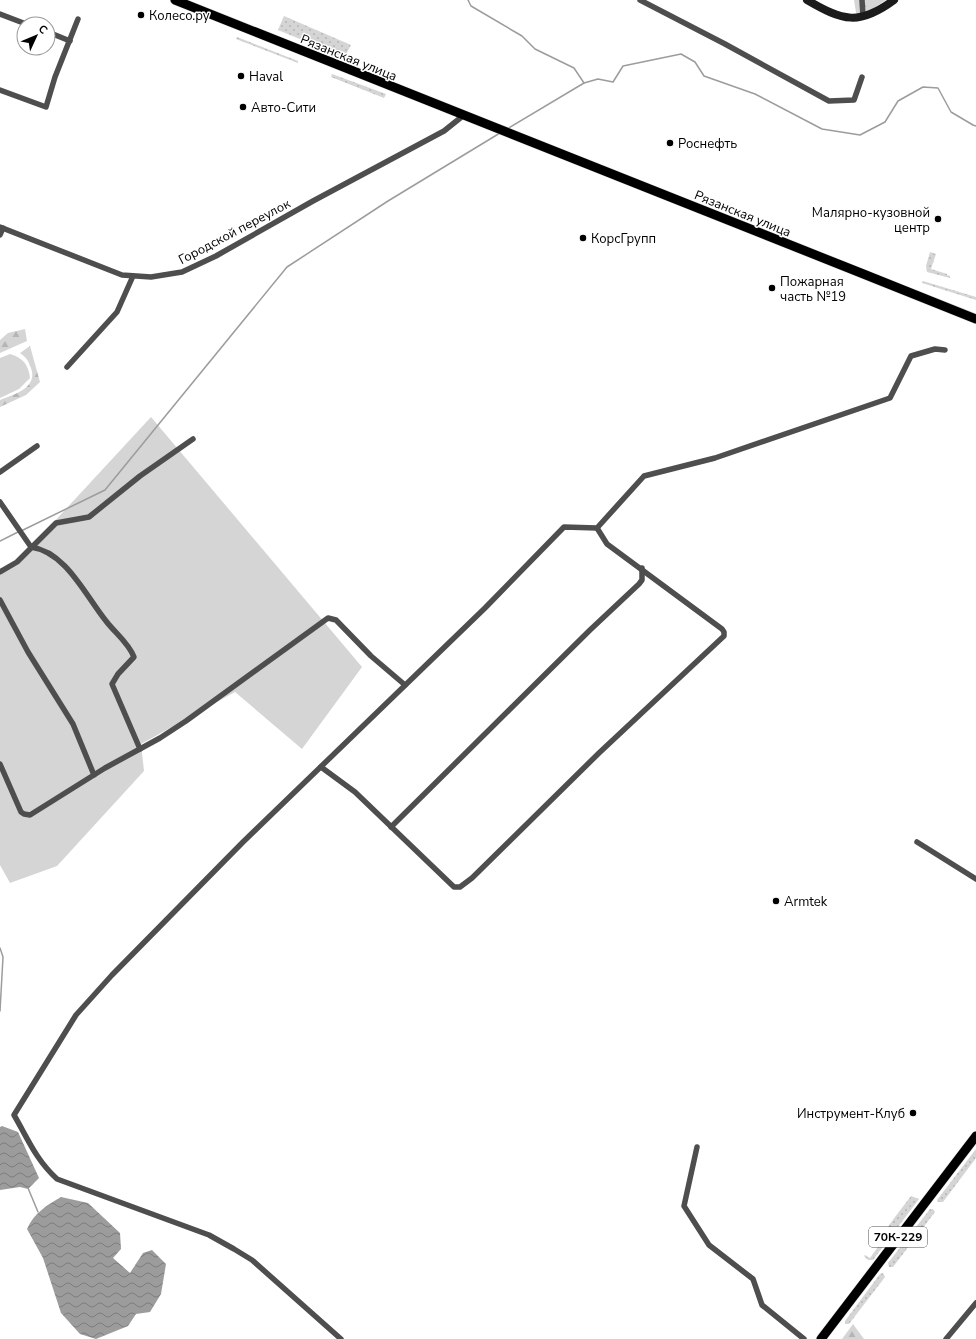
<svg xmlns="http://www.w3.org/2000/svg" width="976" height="1339" font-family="'Nunito Sans',sans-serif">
<defs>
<pattern id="grass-dots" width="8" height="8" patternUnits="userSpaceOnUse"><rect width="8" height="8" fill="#d5d5d5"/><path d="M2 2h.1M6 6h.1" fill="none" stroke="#b5b5b5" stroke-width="1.8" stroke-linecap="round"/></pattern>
<pattern id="forest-firs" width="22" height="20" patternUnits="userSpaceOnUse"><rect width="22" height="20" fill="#d5d5d5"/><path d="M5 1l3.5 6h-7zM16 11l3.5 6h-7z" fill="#b5b5b5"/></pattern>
<pattern id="water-waves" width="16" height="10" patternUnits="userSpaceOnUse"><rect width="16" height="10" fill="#9c9c9c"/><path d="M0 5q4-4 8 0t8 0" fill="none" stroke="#7d7d7d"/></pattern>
</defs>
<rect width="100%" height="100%" fill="#fff"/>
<g fill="url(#grass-dots)">
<path d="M284,16l67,29 7,-13 -13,24h-4l-63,-26z"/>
<path d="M237,37l61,24v2l-62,-24z"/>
<path d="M332,74l54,20 -2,4 -53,-21z"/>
<path d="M930,252l6,2 -5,15 16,5v1l3,1v2l-23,-6 -1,-6z"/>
<path d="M923,281l53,16v3l-54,-17z"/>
<path d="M976,1149v9l-33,44h-5l-1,-2z"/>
<path d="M911,1196l8,3 -46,61h-5l-4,-4 1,-1 5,3 20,-28 -3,-2 8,-11 6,4 -6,-4z"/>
<path d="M930,1209h3l2,3 -42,55h-4l-1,-4z"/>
<path d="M883,1273l2,4 -36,47h-4v-3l35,-47z"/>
</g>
<g fill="url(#forest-firs)">
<path d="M854,0h32l-29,19z"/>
<path d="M25,329l2,12 -27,12v-13l8,-7z"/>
<path d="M30,346l10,36 -14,13 -26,12v-7c15,-6 38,-12 31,-32 -3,-8 -5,-11 -11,-15z"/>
<path d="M853,1324l11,15h-22z"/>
</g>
<g fill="#d5d5d5">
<path d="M10,354c13,4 18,10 20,24l-11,11 -19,9v-40z"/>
<path d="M151,417l211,250 -60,82 -67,-57 -94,52 3,27 -87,95 -47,17 -10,-18v-296l15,-5z"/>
</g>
<g fill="url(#water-waves)">
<path d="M2,1126l16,6 21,46 -11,11 -8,-2 -20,3v-63z"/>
<path d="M61,1197l27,6 32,30 1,16 -8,9 17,15 13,-20 9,-3 14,14 -5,30 -11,18 -14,2 -8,12 -32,13 -16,-5 -19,-21 -18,-55 -16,-29c7,-16 19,-23 34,-32z"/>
</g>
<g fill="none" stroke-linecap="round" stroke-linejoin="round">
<g stroke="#9c9c9c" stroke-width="1.5">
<path d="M468,0l3,6 51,30 13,13 39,19 10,15 14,-4 15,3 10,-16 58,-12 14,8 9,14 51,18 67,35 38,6 25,-13 13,-21 25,-14 15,1 13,24 22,13 3,1"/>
<path d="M507,129l77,-46"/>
<path d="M21,531l84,-41 182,-223 101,-66 112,-68"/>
<path d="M0,541l18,-9"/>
<path d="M0,948l3,9 -3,54"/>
<path d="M28,1188l10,24"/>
</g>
<g stroke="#dbdbdb" stroke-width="10">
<g id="primary">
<path d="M175,0c266,107 534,212 801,319"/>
<path d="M821,1339l155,-203"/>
</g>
</g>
<g stroke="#4e4e4e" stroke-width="5.5">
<path d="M640,0l85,44 104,57 25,-1 8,-23"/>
<path d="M862,0l1,16"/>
<path d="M0,14l26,10"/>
<path d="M48,32l22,9"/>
<path d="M0,90l46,17 9,-30 23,-58"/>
<path d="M0,227l122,48 29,2 31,-5 34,-16 97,-55 131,-70 20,-16"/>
<path d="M0,235l3,-7"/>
<path d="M67,367l50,-55 16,-36"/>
<path d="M0,472l37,-26"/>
<path d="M0,502l31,45"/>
<path d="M31,547c35,5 54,48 75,74 9,12 22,21 28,36l-16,17 -6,10 28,65"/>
<path d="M0,572l17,-10 39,-39 33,-6 51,-41 53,-37"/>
<path d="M0,600l28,52 45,72 21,51"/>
<path d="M0,764l21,48 3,2 6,1 75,-47 55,-30 26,-17 142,-103 8,2 35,36 34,29"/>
<path d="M321,767l34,25 99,95h6l12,-9 127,-125 125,-117v-4l-2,-3 -115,-85 -10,-16"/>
<path d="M391,827l199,-197 49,-46 3,-4v-12"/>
<path d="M917,842l59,37"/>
<path d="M697,1147l-13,59 25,39 44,34 9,26 42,34"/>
<path d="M341,1339l-89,-79 -18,-11 -25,-14 -152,-56c-21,-19 -29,-40 -43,-64l62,-100 36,-40 131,-133 242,-234 79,-81 33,1 47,-52 71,-18 175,-60 21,-42 24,-7 10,1"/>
<path d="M946,1339l30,-36"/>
</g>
<path stroke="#1b1b1b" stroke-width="8" d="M807,0c36,21 52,26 87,0"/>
<use href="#primary" stroke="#000" stroke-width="9"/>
</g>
<g fill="#000" stroke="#fff" stroke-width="1.5">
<circle cx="141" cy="15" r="4"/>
<circle cx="241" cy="76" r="4"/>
<circle cx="243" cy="107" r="4"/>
<circle cx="670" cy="143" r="4"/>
<circle cx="938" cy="219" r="4"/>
<circle cx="583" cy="238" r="4"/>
<circle cx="772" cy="288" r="4"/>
<circle cx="776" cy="901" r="4"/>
<circle cx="913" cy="1113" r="4"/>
</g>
<g text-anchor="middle" stroke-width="3" stroke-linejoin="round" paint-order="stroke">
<rect fill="#fff" stroke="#4c4c4c" stroke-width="1" x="869" y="1227" width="58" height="20" rx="3"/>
<g font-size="12" font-weight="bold" fill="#000">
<text x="898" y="1241">70К-229</text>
</g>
<g font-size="13" fill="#000" stroke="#fff" text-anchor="start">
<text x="149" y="20">Колесо.ру</text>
<text x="249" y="81">Haval</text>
<text x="251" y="112">Авто-Сити</text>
<text x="678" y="148">Роснефть</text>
<text x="930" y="217" text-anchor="end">Малярно-кузовной<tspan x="930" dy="15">центр</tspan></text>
<text x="591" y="243">КорсГрупп</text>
<text x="780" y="286">Пожарная<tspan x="780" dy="15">часть №19</tspan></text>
<text x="784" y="906">Armtek</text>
<text x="905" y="1118" text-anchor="end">Инструмент-Клуб</text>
</g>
<g font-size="13" fill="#000" stroke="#fff">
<text transform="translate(349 57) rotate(22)" y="5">Рязанская улица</text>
<text transform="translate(743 213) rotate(22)" y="5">Рязанская улица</text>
<text transform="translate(234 231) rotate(-28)" y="5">Городской переулок</text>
</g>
</g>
<g transform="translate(36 36) rotate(46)"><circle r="19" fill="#ffffff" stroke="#999999"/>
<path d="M0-3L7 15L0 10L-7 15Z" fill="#000000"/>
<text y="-6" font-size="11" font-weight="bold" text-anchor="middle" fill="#000000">С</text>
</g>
</svg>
